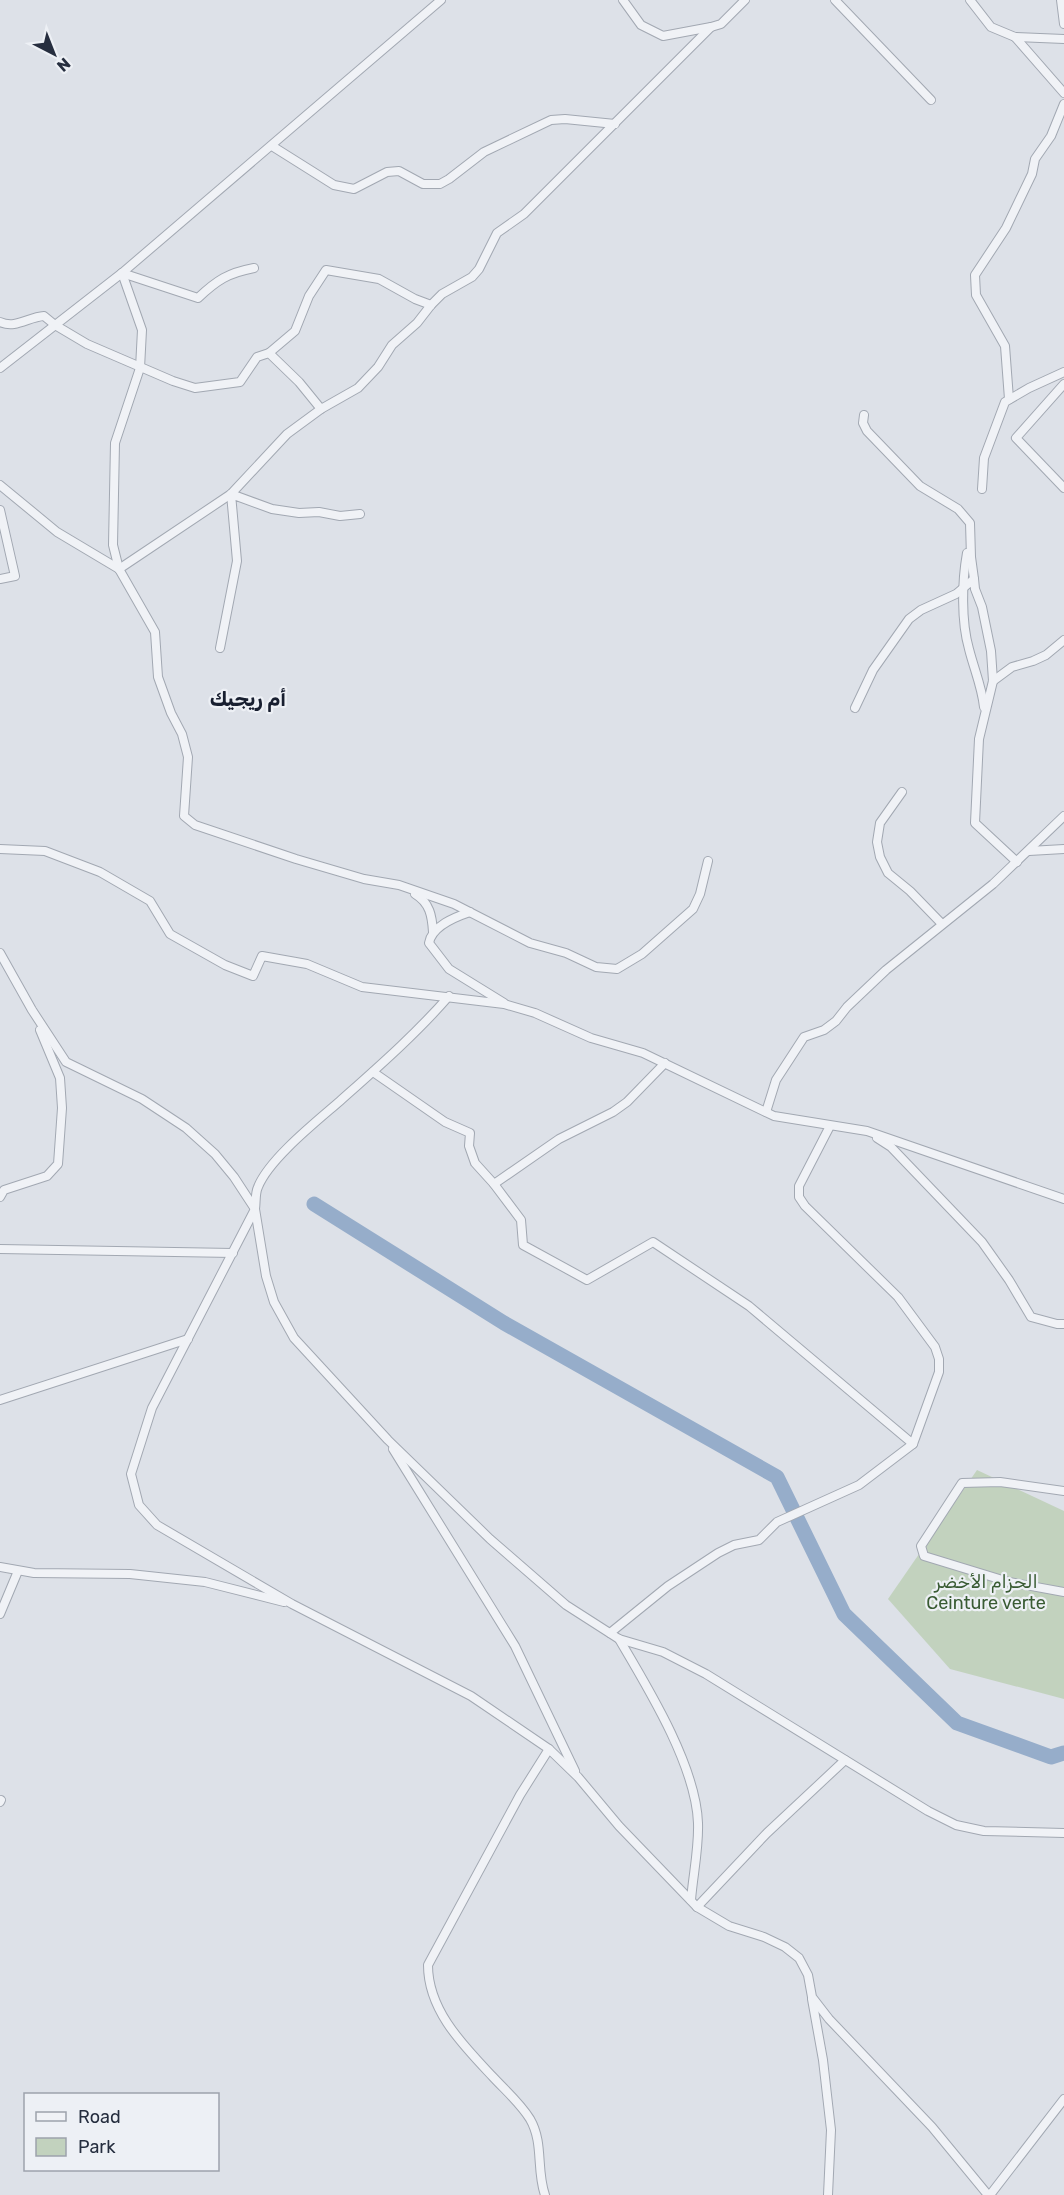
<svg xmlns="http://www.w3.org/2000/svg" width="1064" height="2195" font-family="Rubik,'Noto Naskh Arabic',sans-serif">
<rect width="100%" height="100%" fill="#dde1e8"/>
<path fill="#c2d2be" d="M977,1470l87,41v188l-114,-30 -62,-70z"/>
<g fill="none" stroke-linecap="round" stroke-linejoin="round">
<path stroke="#96adca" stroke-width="15" d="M314,1204l190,119 273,154 67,137 113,109 94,34 13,-4"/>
<g stroke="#a2a8b2" stroke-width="10">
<g id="minor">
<path d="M623,0l18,25 22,11 48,-9"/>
<path d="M835,0l96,100"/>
<path d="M970,0l21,27 24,10 49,2"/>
<path d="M1061,0l3,24"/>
<path d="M1015,37l49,56"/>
<path d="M272,146l62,39 20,4 33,-17 12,-1 24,13h17l9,-5 35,-27 67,-32 14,-1 50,5"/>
<path d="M122,273l76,25c19,-18 30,-25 56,-30"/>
<path d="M0,322c16,7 28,-5 44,-6l11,9 32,19 86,37 22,7 45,-6 17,-25 12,-4 30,29 22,27"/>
<path d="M269,353l26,-22 14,-35 17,-26 53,9 36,20 16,6"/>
<path d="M0,368l122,-95 319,-273"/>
<path d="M1064,384l-48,54 48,50"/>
<path d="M1009,399l-4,-53 -29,-51 -1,-20 31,-47 26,-54 3,-15 16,-23 13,-32"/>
<path d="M864,415l-1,8 4,8 53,55 38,23 12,14 1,34 3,22"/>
<path d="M0,485l57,47 62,37"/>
<path d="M982,489l2,-31 21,-56 24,-14 35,-16"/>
<path d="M0,510l15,66 -15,3"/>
<path d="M967,553c-5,28 -6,68 2,96 5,20 13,38 15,58"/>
<path d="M119,569l-6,-24 2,-102 25,-75 2,-38 -20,-57"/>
<path d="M220,648l17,-87 -6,-67 41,15 27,4 20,-1 21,4 20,-2"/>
<path d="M993,681l19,-14 21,-6 13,-6 18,-15"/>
<path d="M855,708l18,-38 36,-51 12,-9 35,-16 18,-15 1,10 7,18 9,44 2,30 -14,58 -4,84 42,39"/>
<path d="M902,792l-22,31 -3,19 3,15 8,16 22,18 32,33"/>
<path d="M0,849l45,2 55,21 50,29 20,33 55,31 28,11 9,-20 45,8 55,23 142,17 31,9 56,25 52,15 131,63 93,15 197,68"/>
<path d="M1029,851l35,-2"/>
<path d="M708,861l-8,33 -7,15 -51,45 -25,15 -21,-2 -30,-14 -36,-10 -76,-39 -55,-19 -35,-6 -68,-20 -101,-34 -11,-9 4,-59 -6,-23 -11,-21 -13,-36 -3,-45 -36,-63 112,-75 56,-60 34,-25 37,-21 20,-21 14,-22 25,-22 14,-18 11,-11 30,-17 7,-8 18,-36 27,-19 187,-187 10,-3 24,-24"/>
<path d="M415,894c15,9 17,22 18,38"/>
<path d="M470,912c-15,5 -38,14 -41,31l20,26 55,34"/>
<path d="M0,953l32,57 34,52 76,37 44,29 29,26 19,23 21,32 11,67 8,26 20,36 94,102 102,99 76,66 53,34 44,13 43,22 222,137 28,14 28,6 80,2"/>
<path d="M449,996c-33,38 -72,72 -109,105 -23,20 -71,58 -82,86 -3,6 -2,15 -3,22l-103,199 -21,66 8,31 18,20 135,79 179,92 78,53 29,28 41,49 78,81 32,19 35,11 21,10 14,11 9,17 4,22 17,22 103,108 56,68"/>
<path d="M373,1072l72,50 25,11 -1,13 6,17 19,21 27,36 2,25 64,35 66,-38 96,64 164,138"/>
<path d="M766,1112l10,-32 28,-43 20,-7 12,-9 11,-14 39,-37 107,-86 71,-68"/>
<path d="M877,1138l14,9 91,95 27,38 22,37 26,7h7"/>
<path d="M494,1184l65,-45 54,-27 14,-10 38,-39"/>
<path d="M0,1197l4,-7 43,-14 11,-12 4,-56 -2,-30 -20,-48"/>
<path d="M0,1249l233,4"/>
<path d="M0,1400l188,-61"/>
<path d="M393,1449l122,197 60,125"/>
<path d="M1064,1491l-64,-9 -38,1 -41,63 3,10 85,26 55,10"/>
<path d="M0,1567l34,6 96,1 75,8 79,20"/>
<path d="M0,1614l18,-43"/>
<path d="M610,1633l58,-47 50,-33 16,-8 25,-5 18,-18 82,-37 54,-41 26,-72v-13l-4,-12 -37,-50 -93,-91 -6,-9v-11l31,-60"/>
<path d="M619,1639c29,49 77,127 79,184 1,25 -5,52 -7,77"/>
<path d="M0,1802l1,-2"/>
<path d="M697,1907l70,-74 78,-73"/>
<path d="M812,1999l11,61 8,70 -3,65"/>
<path d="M545,2195c-9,-25 -1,-52 -15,-76 -10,-16 -24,-28 -37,-42 -29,-31 -65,-66 -65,-112l92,-170 29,-46"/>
<path d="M990,2195l74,-96"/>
</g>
</g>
<use href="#minor" stroke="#f0f2f6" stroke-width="8"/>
</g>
<g text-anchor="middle" stroke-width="4.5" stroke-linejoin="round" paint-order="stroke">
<g font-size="18" fill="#395b33" stroke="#edf0f5">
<text x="986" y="1588">الحزام الأخضر<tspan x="986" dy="21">Ceinture verte</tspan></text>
</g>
<g font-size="20" font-weight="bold" fill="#181f30" stroke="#edf0f5">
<text x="248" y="706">أم ريجيك</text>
</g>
</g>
<rect x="24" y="2093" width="195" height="78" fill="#edf0f5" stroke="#9da2ac" stroke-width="1.5"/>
<rect x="36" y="2112" width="30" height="9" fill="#f0f2f6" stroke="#9da2ac" stroke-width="1.5"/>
<text x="78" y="2123" font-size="18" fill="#262e3f">Road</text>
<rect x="36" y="2138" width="30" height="18" fill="#c2d2be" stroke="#9da2ac" stroke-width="1.5"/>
<text x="78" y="2153" font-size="18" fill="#262e3f">Park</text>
<g transform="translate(54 54) rotate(138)" stroke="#edf0f5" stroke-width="4.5" paint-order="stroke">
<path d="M0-4.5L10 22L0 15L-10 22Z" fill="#262e3f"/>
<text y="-9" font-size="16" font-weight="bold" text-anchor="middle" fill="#262e3f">N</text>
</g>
</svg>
